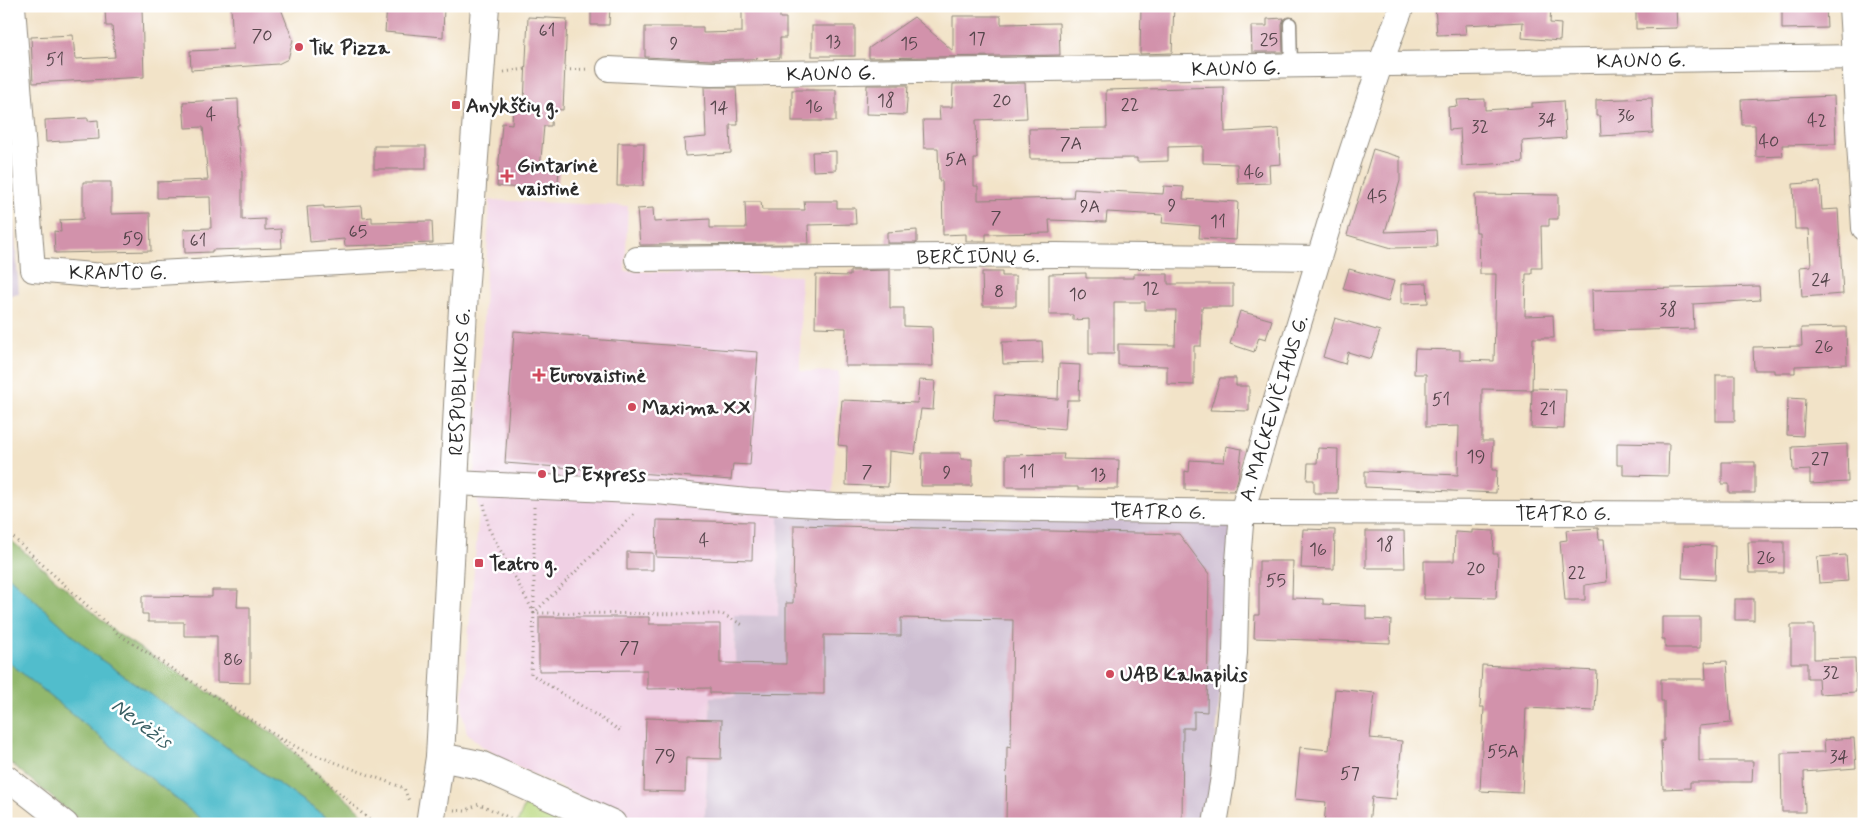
<svg xmlns="http://www.w3.org/2000/svg" width="1870" height="830" font-family="Mynerve,sans-serif">
<rect width="100%" height="100%" fill="#fff"/>
<filter id="ink" filterUnits="userSpaceOnUse"><feTurbulence type="fractalNoise" baseFrequency=".02" numOctaves="2"/><feDisplacementMap in="SourceGraphic" scale="10" xChannelSelector="R" yChannelSelector="G"/><feConvolveMatrix kernelMatrix="1 2 1 2 8 2 1 2 1" color-interpolation-filters="sRGB"/></filter>
<filter id="wash" filterUnits="userSpaceOnUse"><feTurbulence type="fractalNoise" baseFrequency=".0096" numOctaves="4" result="noise"/><feDisplacementMap in="SourceGraphic" scale="20" xChannelSelector="R" yChannelSelector="G"/><feGaussianBlur stdDeviation="1.12" result="paint"/><feColorMatrix in="noise" values="0 0 0 0 0 0 0 0 0 0 0 0 0 0 0 0 0 1.4 0 .05"/><feComposite in="paint" operator="in"/></filter>
<g filter="url(#wash)">
<rect width="100%" height="100%" fill="#f2e3c8"/>
<path fill="#f0d0e4" d="M490,200l138,6 -3,65 176,5 -1,95 39,1 -7,127 6,16 -59,1 -1,100h-44l2,80 -25,1 -6,116 -4,11h-61l-129,-60 -28,-17 -16,-14 -5,-22 17,-200 -5,-33z"/>
<g fill="#cebed1">
<path d="M6,113l13,181 -13,2z"/>
<path d="M838,515l392,7 2,40 -24,262h-507l4,-11 6,-116 25,-1 -2,-81 44,1 1,-100z"/>
</g>
<path fill="#b9d87e" stroke="#728254" d="M526,802l45,22h-54z"/>
<g fill="#92b86d" stroke="#5e724c">
<path d="M6,536l112,98 157,101 99,89h-38l-243,-170 -87,-80z"/>
<path d="M6,660l201,164h-123l-78,-65z"/>
</g>
<path fill="#51bdcc" stroke="#3e747c" d="M6,574l87,80 243,170h-129l-201,-164z"/>
<g id="blocks">
<g fill="#d292ab">
<path d="M231,6h49l13,34 -5,19 -10,5 -87,6 -1,-19 43,-2z"/>
<path d="M387,6h57l-1,31 -58,-5z"/>
<path d="M591,6h19l-1,19h-18z"/>
<path d="M742,6h38v12h6v20h-6v20l-69,2 -66,-3v-30h58v6l39,-1z"/>
<path d="M1141,6h33l-2,47 -32,1z"/>
<path d="M1435,6h116l-1,17 11,1 -1,17 -38,-3 1,-16 -58,3 1,9 -29,1z"/>
<path d="M1636,6h40l1,22 -41,1z"/>
<path d="M1782,6h44l1,22 -45,1z"/>
<path d="M142,8l2,69 -111,6 -2,-46 42,-2 2,24 40,-2 -3,-31h-6l-1,-16z"/>
<path d="M953,16h48v8l58,-1 1,32 -191,3v-10l45,-31 39,34z"/>
<path d="M528,17l39,2 -4,91 -11,-1 -1,17h-7l-4,43 19,2 -2,20 -60,-5 5,-63 10,1 1,-21h11z"/>
<path d="M1284,18l-2,6 1,28h-31l-1,-26h16v-7z"/>
<rect x="812" y="26" width="43" height="30"/>
<path d="M1025,83l2,35 -51,2 1,39h-3v27h4v14l95,-2 1,-9 89,5 1,-8 20,1 -1,12 55,3 -2,38 -37,-2 1,-12 -38,-3 1,-8 -56,-3 -1,10 -57,-2 1,13 -64,1v7h-20v-7l-23,1 -1,-54h-3l-1,-33h-14l-1,-28h17l-1,-13h13l1,-23z"/>
<path d="M867,85h41l-2,30 -40,-1z"/>
<path d="M704,87h32l2,38h-8l1,28 -46,3 -1,-17 22,-2z"/>
<path d="M1224,87l1,45 54,-3 2,35 -12,1 1,18 -32,1 -1,-20 -34,-1v-17l-35,1v14l-31,1v-4l-107,1 -1,-30 78,-1 -1,-38z"/>
<rect x="792" y="90" width="44" height="31"/>
<path d="M1834,96l2,48 -54,1 1,11 -27,1 -1,-32h-13l-1,-25z"/>
<path d="M1652,98l1,35 -52,3 -1,-20h-4v-16z"/>
<path d="M238,99l1,26h-2l5,48v47l23,-1v11l16,-1 1,19 -70,2v2l-27,1 -1,-24 27,-1 -1,-31 -53,1v-16l51,-2 -5,-53 -18,1 -2,-26z"/>
<path d="M1485,99v11l47,-3v-4l31,-2 3,37 -44,3 1,21 -61,4 -2,-37 -11,1 -1,-23 10,-1 -1,-6z"/>
<path d="M88,118v3l10,-1 1,19 -53,3 -1,-22z"/>
<path d="M618,143h26l-1,43h-26z"/>
<rect x="374" y="146" width="52" height="23"/>
<path d="M1373,149l27,8v24l-15,51 51,-2 1,17 -45,1 -45,-13z"/>
<path d="M836,151v19l-23,1 -1,-19z"/>
<path d="M83,182h28v32l39,-1 1,38 -96,2 -1,-22 7,1 -1,-12 23,-1z"/>
<path d="M1820,182l2,28 16,-1 5,85 -41,3 -2,-30 11,-1 -2,-37h-14l-2,-45z"/>
<path d="M1475,194l83,1v24h-9v7h-8l1,42h-10v6h-6l-1,42 28,-1 1,23h-21l-1,52 -50,-1v52h11l-1,29h5l-1,23 -131,-6v-16l93,4 1,-49 -33,1v-53h-12l1,-25 45,1v10l34,1 2,-87h-16l-1,-42h-3z"/>
<path d="M804,201h33v7h18l1,16 -48,1 1,19 -169,1 -3,-36 16,-1 1,14 56,-3v9h36l-1,-26h16l1,8h43z"/>
<path d="M324,206v2l38,-2 1,12 9,-1v5l60,-1 1,22 -88,3 -1,-7 -34,3 -3,-35z"/>
<path d="M917,230v13h-30v-11z"/>
<path d="M1349,269l45,12 -6,21 -45,-13z"/>
<path d="M890,270v38h14v18l28,1 1,39h-88l1,-38 -31,-1 1,-52 34,1v-5z"/>
<path d="M982,272h20v4h14v30h-33z"/>
<path d="M1086,273v5h48v-4h34v10h65v23h-31l-1,39h-7v39l-27,-1v-18l-49,-1v-21l57,1 1,-35h-31v-8h-31v52h-25v-35l-16,1v-5h-24v-41z"/>
<path d="M1427,283l1,20 -27,1v-20z"/>
<path d="M1759,286l1,14 -67,4 1,25 -101,2 -1,-41z"/>
<path d="M1240,311l32,9 -6,19 -7,-2 -5,15 -24,-8z"/>
<path d="M1335,318l45,13 -9,28 -23,-7 -3,12 -22,-7z"/>
<path d="M1846,327l1,37 -52,2v7h-21v-3h-20l-1,-23 49,-1 -1,-18z"/>
<path d="M514,331l75,6v2l169,13 -8,113 -17,-1 -2,16 -226,-17z"/>
<path d="M1042,341l1,22 -40,1 -1,-22z"/>
<path d="M1059,364l21,1 -1,35h-12l-2,29 -72,-6 2,-28 63,4z"/>
<rect x="1716" y="375" width="19" height="46"/>
<path d="M1220,378h16v8h13v25l-39,-1z"/>
<path d="M919,380l16,1 -2,29 -12,-1 -6,45 -26,-3 -1,36 -42,-2 1,-39 -9,-1 4,-45 75,3z"/>
<path d="M1532,388l34,1 -2,40 -33,-1z"/>
<path d="M1788,398l17,1 -2,37 -16,-1z"/>
<path d="M1617,443l52,1 -1,32 -45,-1v-10h-6z"/>
<path d="M1847,444l1,38 -38,2v-14l-17,1 -1,-24z"/>
<path d="M1226,446l16,3 -4,30 -4,12 -49,-1v-19l4,1 1,-12 34,2z"/>
<path d="M1318,448l20,1 -1,44h-23v-13h-7l1,-17h9z"/>
<path d="M922,453h39v6h11v27h-51z"/>
<path d="M1064,454l-1,5 56,1 -1,29h-40v-2h-72v-32z"/>
<path d="M1722,462h33v31h-26v-9h-7z"/>
<path d="M657,520l96,2 -1,38 -96,-3z"/>
<path d="M794,525l385,9 30,40 -2,138 -13,-1v17h-11l-1,96h-176l1,-78 4,1 2,-127 -112,-2v18l-77,-1v59l-114,-1v-5l-63,1v-19l-108,1v-54h110v7h71v39l66,1v-61h7z"/>
<path d="M1598,528l1,11h5l3,43 -22,3v15h-20l-5,-59 7,-1 -1,-10z"/>
<path d="M1303,529l32,1 -1,39 -33,-1z"/>
<path d="M1472,530l22,1 -1,23h5l-2,44 -46,-1v2h-26v-38h30l1,-29 17,1z"/>
<path d="M1366,531h38l1,37h-39z"/>
<path d="M1748,542h36v31h-35z"/>
<path d="M1684,545l32,1 -1,34 -33,-2z"/>
<path d="M627,552l26,1v17h-26z"/>
<path d="M1846,555l2,26 -29,2 -2,-26z"/>
<path d="M1259,561h34l-1,37 31,1v5l43,2v13l25,1 -1,23 -136,-5 1,-23h4z"/>
<path d="M212,590h26l-1,17h13v76l-33,-1v-46h-33v-14h-36v-8h-6v-18l70,1z"/>
<rect x="1735" y="599" width="19" height="21"/>
<path d="M1662,617h38v31h-35v-9h-3z"/>
<path d="M1791,625h23v34l41,-1 1,34 -37,2 -1,-16h-11v-15h-16z"/>
<path d="M1727,661l4,62 -32,3v35h54l-1,21h-62v6l-27,1 -2,-48h3v-40h-3v-22h45l-1,-17z"/>
<path d="M1482,665l115,6 -2,40 -69,-3 -4,85 -42,-2 4,-84h-4z"/>
<path d="M1335,689l40,4 -5,45 32,3 -6,58 -24,-2 -3,27h-45l2,-22 -31,-3 5,-52 29,3z"/>
<path d="M646,718l76,2 -1,39 -35,-1 -1,34 -41,-1z"/>
<path d="M1854,738l2,30 -52,4 1,40h-23l-1,-59 44,-1 -1,-12z"/>
</g>
</g>
</g>
<g filter="url(#ink)">
<use href="#blocks" fill-opacity="0" stroke="#8e877a" stroke-width="1"/>
<g fill="none" stroke-linecap="round" stroke-linejoin="round">
<g stroke="#8e877a" stroke-width="15">
<path id="lane" d="M1290,24l1,43"/>
</g>
<g stroke="#8e877a" stroke-width="26">
<g id="street">
<path d="M13,6l20,264 71,6 363,-20"/>
<path d="M1851,6l13,222"/>
<path d="M609,69l102,5 1153,-17"/>
<path d="M637,259l419,-4 263,3"/>
<path d="M454,483l203,9 91,9 87,5 407,6 622,2"/>
<path d="M6,777l60,47"/>
<path d="M1215,824l8,-47 12,-124 2,-79 5,-62 106,-350 32,-97 22,-59"/>
</g>
</g>
<g stroke="#8e877a" stroke-width="30">
<g id="secondary">
<path d="M440,757l40,8 132,59"/>
<path d="M430,824l10,-67 23,-449 22,-302"/>
</g>
</g>
<g stroke="#8e877a" stroke-width="3" stroke-dasharray="1 4" stroke-linecap="butt">
<path d="M565,70l24,-1"/>
<path d="M504,72l22,-3"/>
<path d="M484,504l5,25 45,84 188,1 21,11"/>
<path d="M534,507v106l101,-100"/>
<path d="M6,531l112,103 157,101 27,15 102,38 5,13"/>
<path d="M534,613l-3,61 90,57"/>
<path d="M279,739l95,85"/>
<path d="M454,810l11,1 14,-7 44,20"/>
</g>
<use href="#lane" stroke="#fff" stroke-width="12"/>
<use href="#street" stroke="#fff" stroke-width="24"/>
<use href="#secondary" stroke="#fff" stroke-width="28"/>
</g>
</g>
<g fill="#d1495b" stroke="#fff" stroke-width="2">
<circle cx="299" cy="47" r="5"/>
<rect x="451" y="100" width="10" height="10" rx="2.5"/>
<path d="M504.5 168.5h5v5h5v5h-5v5h-5v-5h-5v-5h5z"/>
<path d="M536.5 367.5h5v5h5v5h-5v5h-5v-5h-5v-5h5z"/>
<circle cx="632" cy="407" r="5"/>
<circle cx="542" cy="474" r="5"/>
<rect x="474" y="558" width="10" height="10" rx="2.5"/>
<circle cx="1110" cy="674" r="5"/>
</g>
<g text-anchor="middle" stroke-width="5" stroke-linejoin="round" paint-order="stroke">
<g font-size="18" fill="#55454b">
<text x="547" y="36">61</text>
<text x="262" y="41">70</text>
<text x="977" y="44">17</text>
<text x="1269" y="45">25</text>
<text x="833" y="47">13</text>
<text x="674" y="49">9</text>
<text x="909" y="49">15</text>
<text x="55" y="65">51</text>
<text x="886" y="106">18</text>
<text x="1002" y="106">20</text>
<text x="1130" y="110">22</text>
<text x="814" y="112">16</text>
<text x="719" y="113">14</text>
<text x="211" y="120">4</text>
<text x="1626" y="121">36</text>
<text x="1547" y="125">34</text>
<text x="1817" y="126">42</text>
<text x="1480" y="132">32</text>
<text x="1769" y="147">40</text>
<text x="1071" y="149">7A</text>
<text x="956" y="165">5A</text>
<text x="1254" y="178">46</text>
<text x="1377" y="202">45</text>
<text x="1172" y="211">9</text>
<text x="1090" y="212">9A</text>
<text x="996" y="223">7</text>
<text x="1218" y="227">11</text>
<text x="358" y="237">65</text>
<text x="133" y="244">59</text>
<text x="198" y="246">61</text>
<text x="1821" y="285">24</text>
<text x="1151" y="294">12</text>
<text x="999" y="297">8</text>
<text x="1078" y="300">10</text>
<text x="1668" y="315">38</text>
<text x="1824" y="352">26</text>
<text x="1441" y="405">51</text>
<text x="1548" y="414">21</text>
<text x="1476" y="462">19</text>
<text x="1820" y="464">27</text>
<text x="867" y="477">7</text>
<text x="1027" y="477">11</text>
<text x="947" y="478">9</text>
<text x="1098" y="480">13</text>
<text x="704" y="546">4</text>
<text x="1385" y="550">18</text>
<text x="1318" y="555">16</text>
<text x="1766" y="563">26</text>
<text x="1476" y="574">20</text>
<text x="1577" y="578">22</text>
<text x="1276" y="586">55</text>
<text x="629" y="653">77</text>
<text x="233" y="665">86</text>
<text x="1831" y="678">32</text>
<text x="1503" y="757">55A</text>
<text x="665" y="761">79</text>
<text x="1839" y="762">34</text>
<text x="1350" y="779">57</text>
</g>
<g font-size="20" font-weight="bold" fill="#2b2b2b" stroke="#fff" text-anchor="start">
<text x="309" y="54">Tik Pizza</text>
<text x="466" y="112">Anykščių g.</text>
<text x="517" y="172">Gintarinė<tspan x="517" dy="23">vaistinė</tspan></text>
<text x="549" y="382">Eurovaistinė</text>
<text x="642" y="414">Maxima XX</text>
<text x="552" y="481">LP Express</text>
<text x="489" y="570">Teatro g.</text>
<text x="1120" y="681">UAB Kalnapilis</text>
</g>
<g font-size="20" fill="#2b2b2b" stroke="#fff">
<text transform="translate(1641 60) rotate(-1)" y="7">KAUNO G.</text>
<text transform="translate(1236 68) rotate(-1)" y="7">KAUNO G.</text>
<text transform="translate(831 73) rotate(-1)" y="7">KAUNO G.</text>
<text transform="translate(978 256) rotate(-1)" y="7">BERČIŪNŲ G.</text>
<text x="118" y="279">KRANTO G.</text>
<text transform="translate(459 382) rotate(-87)" y="7">RESPUBLIKOS G.</text>
<text transform="translate(1273 408) rotate(-73)" y="7">A. MACKEVIČIAUS G.</text>
<text transform="translate(1158 511) rotate(1)" y="7">TEATRO G.</text>
<text x="1563" y="520">TEATRO G.</text>
</g>
<g font-size="21" font-style="italic" fill="#385e63" stroke="#fff">
<text transform="translate(142 723) rotate(37)" y="7">Nevėžis</text>
</g>
</g>
<rect width="1870" height="830" fill="none" stroke="#fff" stroke-width="25"/>
</svg>
